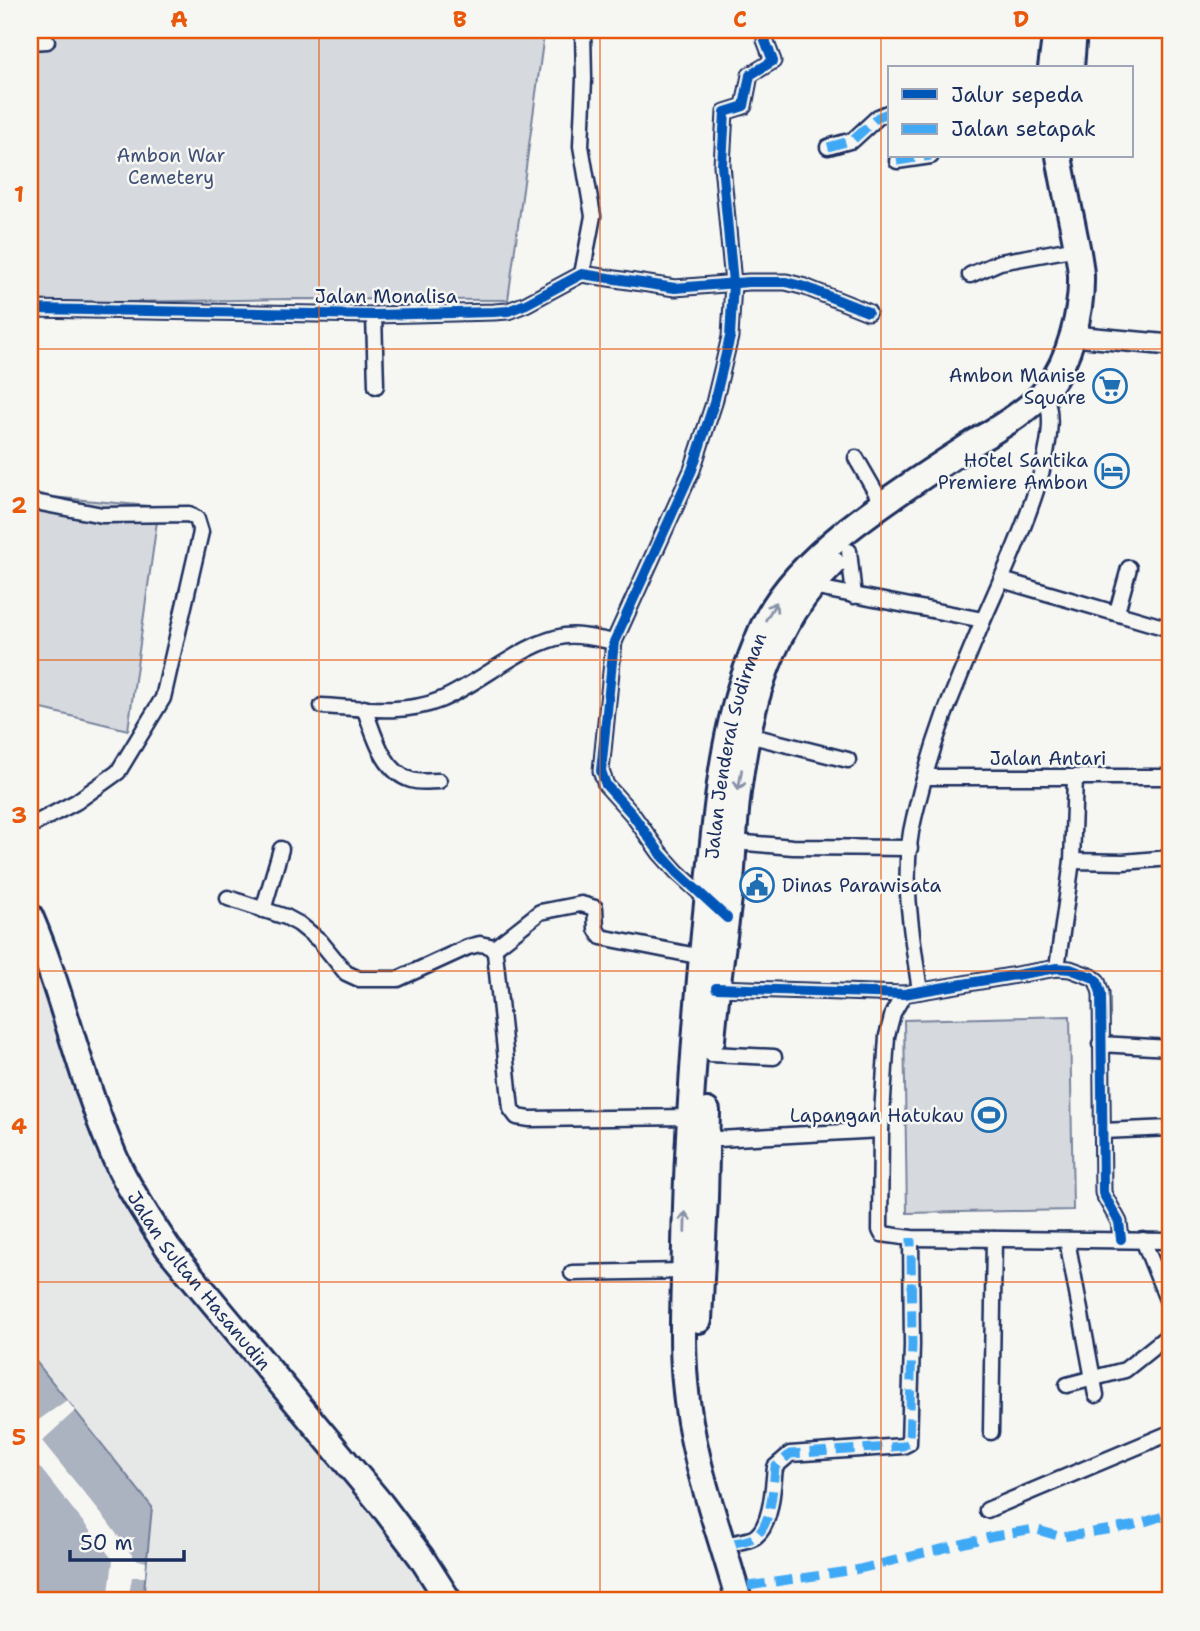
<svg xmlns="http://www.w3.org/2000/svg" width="1200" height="1631" font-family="'Shantell Sans',sans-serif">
<rect width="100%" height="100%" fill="#f6f6f2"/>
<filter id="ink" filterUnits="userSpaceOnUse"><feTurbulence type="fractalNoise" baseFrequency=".0143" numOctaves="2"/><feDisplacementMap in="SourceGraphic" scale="14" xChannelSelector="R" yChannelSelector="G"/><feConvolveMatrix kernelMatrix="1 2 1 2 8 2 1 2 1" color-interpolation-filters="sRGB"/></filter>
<g filter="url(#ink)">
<path fill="#e6e7e7" d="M30,931l68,200 34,88 55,73 62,62 194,247h-300l9,-94 -122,-153z"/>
<g fill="#d6d9dd" stroke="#78849e" stroke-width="2">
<path d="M30,30h510l3,12 -35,258 -218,-1 -216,4 -44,-2z"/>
<path d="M30,495l129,12 -31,223 -98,-24z"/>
<path d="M1070,1016l3,194 -166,3 -3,-193z"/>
</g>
<path fill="#abb2c0" stroke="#717e99" stroke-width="2" d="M30,1354l122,153 -9,94h-113z"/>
<path fill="#f6f6f2" d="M67,1400l8,11 -33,30 65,80 28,38 11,3 -1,15h-13l-4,24h-20l5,-41 -83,-105v-29z"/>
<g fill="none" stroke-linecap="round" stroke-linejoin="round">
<g stroke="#1b2f5e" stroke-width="19">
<g id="street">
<path d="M1030,30l24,5"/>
<path d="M30,42l17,-1"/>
<path d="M828,147l25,-7 25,-23 12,-5"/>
<path d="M897,161l34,-5"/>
<path d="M582,274l11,-58 -12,-70 3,-67 -1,-49"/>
<path d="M970,275l30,-13 77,-14"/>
<path d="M30,309l344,6 120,-3 14,-1 18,-7 56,-30 93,14 74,-6h37l19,5 63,25"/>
<path d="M374,315l2,71"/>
<path d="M856,458l27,47"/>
<path d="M30,501l72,14 87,-1 8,5 4,13 -38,166 -45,74 -42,30 -46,24"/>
<path d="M849,551l5,45"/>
<path d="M1002,580l168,49"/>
<path d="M812,587l171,33"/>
<path d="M1117,612l12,-44"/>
<path d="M322,706c38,2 82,9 118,-6 39,-16 84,-58 125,-64 16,-2 33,3 49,6"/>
<path d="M364,708c10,25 18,63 47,72 9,3 19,1 28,1"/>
<path d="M748,735l100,25"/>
<path d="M926,777h244"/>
<path d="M735,842l58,5 117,1"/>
<path d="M1072,861l51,1 47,-4"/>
<path d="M228,898l58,19 13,7 21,17 26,32 13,6h39l70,-32 12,-3 10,2 5,7 16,156 6,8 13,2 160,-2"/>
<path d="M708,900l-31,-28 -17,-19 -28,-39 -26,-29 -5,-14 13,-129 78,-172 22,-67 16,-66 3,-54 -11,-118 3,-53 19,-6 6,-31 23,-14 -8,-21 4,-10"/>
<path d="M263,910l18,-61"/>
<path d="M493,949l47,-37 41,-8 14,4 1,21 5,8 101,20"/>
<path d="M1057,968l15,-107 3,-83"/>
<path d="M716,988l188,6 153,-26 13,1 22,8 5,4 4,12 2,200 16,29 2,17"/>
<path d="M920,991c-8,-55 -20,-118 -6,-173 8,-34 18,-69 30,-102 12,-31 25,-62 38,-93 19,-45 90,-188 61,-230"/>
<path d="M904,994l-11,19 -6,23 -6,94 -1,100 2,4 29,4 259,3"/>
<path d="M1100,1044l70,4"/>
<path d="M711,1054l63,3"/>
<path d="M1103,1131l67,-3"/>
<path d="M701,1140l180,-10"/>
<path d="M1067,1240l29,155"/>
<path d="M1143,1240l27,67"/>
<path d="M572,1273l112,-2"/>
<path d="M1067,1385l58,-15 45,-36"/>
<path d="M991,1432l3,-193"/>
<path d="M987,1510l183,-77"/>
<path d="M735,1543c6,-2 17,-3 21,-7 16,-12 17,-51 19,-69l15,-13 113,-8 6,-3 3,-98 -1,-107"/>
</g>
</g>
<g stroke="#1b2f5e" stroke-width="24">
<path id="secondary" d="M1085,337l85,8"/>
</g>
<g stroke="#1b2f5e" stroke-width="30">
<g id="highway">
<path d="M1051,68l5,-38"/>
<path d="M1071,68l3,-38"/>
<path id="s1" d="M30,916c35,82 52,172 90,253 14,28 31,53 48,79l213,256 40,53 28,44"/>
<path d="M712,1040c4,-53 13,-106 19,-159 3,-32 3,-64 8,-96 11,-82 33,-162 94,-221"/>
<path d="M699,1320l6,-122 2,-87"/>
<path id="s2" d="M739,1601c-20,-73 -48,-142 -54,-219 -4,-45 -1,-91 0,-137 2,-107 10,-215 20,-322 10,-92 13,-182 47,-269 5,-12 9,-25 16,-37 37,-69 136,-128 201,-171 24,-15 60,-35 78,-57 23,-30 35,-77 34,-114 -1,-16 -5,-32 -8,-48 -5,-24 -10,-47 -14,-71"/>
</g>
</g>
<use href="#street" stroke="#f6f6f2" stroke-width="14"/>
<use href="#secondary" stroke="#f6f6f2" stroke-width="19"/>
<use href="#highway" stroke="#f6f6f2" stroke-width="24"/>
<g stroke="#3fa9f5" stroke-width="9" stroke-dasharray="18 9" stroke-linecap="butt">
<path d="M1030,30l24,5"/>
<path d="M828,147l25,-7 25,-23 12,-5"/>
<path d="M897,161l34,-5"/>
<path d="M735,1543c6,-2 17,-3 21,-7 16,-12 17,-51 19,-69l15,-13 113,-8 6,-3 3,-98 -1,-107"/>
<path d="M748,1586l107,-16 139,-34 40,-7 28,8 69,-11 39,-12"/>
</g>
<g stroke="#f6f6f2" stroke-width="15">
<g id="cycleway">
<path d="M30,309l344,6 120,-3 14,-1 18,-7 56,-30 93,14 74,-6h37l19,5 63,25"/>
<path d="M727,918l-50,-46 -17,-19 -28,-39 -26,-29 -5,-14 13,-129 78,-172 22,-67 16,-66 3,-54 -11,-118 3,-53 19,-6 6,-31 23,-14 -8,-21 4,-10"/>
<path d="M716,988l188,6 153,-26 13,1 22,8 5,4 4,12 2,200 16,29 2,17"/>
</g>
</g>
<use href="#cycleway" stroke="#0057b8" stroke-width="10"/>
</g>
<defs><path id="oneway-shaft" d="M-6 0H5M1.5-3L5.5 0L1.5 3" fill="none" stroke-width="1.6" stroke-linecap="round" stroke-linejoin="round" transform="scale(1.75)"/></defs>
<g stroke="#8892a8">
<use href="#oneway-shaft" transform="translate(771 611) rotate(-59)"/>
<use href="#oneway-shaft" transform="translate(740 780) rotate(99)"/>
<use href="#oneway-shaft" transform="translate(685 1222) rotate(-89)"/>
</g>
</g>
<path fill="none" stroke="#e8590c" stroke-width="2" stroke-opacity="0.55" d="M319,30v1571M600,30v1571M881,30v1571M30,349h1140M30,660h1140M30,971h1140M30,1282h1140"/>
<defs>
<g id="supermarket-ring" transform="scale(1.75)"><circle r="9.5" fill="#f6f6f2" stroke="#1f6fb2" stroke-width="1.5"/><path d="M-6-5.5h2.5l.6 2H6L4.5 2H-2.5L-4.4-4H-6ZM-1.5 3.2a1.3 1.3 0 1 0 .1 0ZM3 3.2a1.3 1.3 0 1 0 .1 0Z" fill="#1f6fb2"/></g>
<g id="hotel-ring" transform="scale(1.75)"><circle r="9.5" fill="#f6f6f2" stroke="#1f6fb2" stroke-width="1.5"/><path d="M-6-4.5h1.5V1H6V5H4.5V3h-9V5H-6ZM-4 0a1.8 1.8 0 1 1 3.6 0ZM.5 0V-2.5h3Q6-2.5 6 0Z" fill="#1f6fb2"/></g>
<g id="civic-ring" transform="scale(1.75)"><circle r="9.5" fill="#f6f6f2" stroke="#1f6fb2" stroke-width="1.5"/><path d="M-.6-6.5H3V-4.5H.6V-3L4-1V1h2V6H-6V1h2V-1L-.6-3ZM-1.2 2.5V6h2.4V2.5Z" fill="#1f6fb2"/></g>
<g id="stadium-ring" transform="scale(1.75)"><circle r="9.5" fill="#f6f6f2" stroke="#1f6fb2" stroke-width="1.5"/><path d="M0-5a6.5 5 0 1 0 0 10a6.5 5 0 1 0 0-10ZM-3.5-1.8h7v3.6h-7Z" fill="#1f6fb2"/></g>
</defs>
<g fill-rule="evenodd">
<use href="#supermarket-ring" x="1110" y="386"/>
<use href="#hotel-ring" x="1112" y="471"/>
<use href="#civic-ring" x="757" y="885"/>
<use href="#stadium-ring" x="989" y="1115"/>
</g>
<g text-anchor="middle" stroke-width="5" stroke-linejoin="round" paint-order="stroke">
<g font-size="19" fill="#405177" stroke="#f6f6f2">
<text x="171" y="162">Ambon War<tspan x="171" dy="22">Cemetery</tspan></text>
</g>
<g font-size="19" fill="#1b2f5e" stroke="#f6f6f2">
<text x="386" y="303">Jalan Monalisa</text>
<text dy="7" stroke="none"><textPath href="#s2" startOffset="866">Jalan Jenderal Sudirman</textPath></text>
<text x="1048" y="765">Jalan Antari</text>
<text dy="7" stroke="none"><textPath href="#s1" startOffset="406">Jalan Sultan Hasanudin</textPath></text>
</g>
<g font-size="19" fill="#1b2f5e" stroke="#f6f6f2" text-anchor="end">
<text x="1086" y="382">Ambon Manise<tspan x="1086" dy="22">Square</tspan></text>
<text x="1088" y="467">Hotel Santika<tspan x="1088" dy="22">Premiere Ambon</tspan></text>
<text x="782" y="892" text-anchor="start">Dinas Parawisata</text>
<text x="964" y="1122">Lapangan Hatukau</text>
</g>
</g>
<rect width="1200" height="1631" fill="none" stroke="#f6f6f2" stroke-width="77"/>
<rect x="888" y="66" width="245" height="91" fill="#f6f6f2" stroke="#9ea6b7" stroke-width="2"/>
<rect x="902" y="89" width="35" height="10" fill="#0057b8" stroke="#9ea6b7" stroke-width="2"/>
<text x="951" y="102" font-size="21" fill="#1b2f5e">Jalur sepeda</text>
<rect x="902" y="124" width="35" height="10" fill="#3fa9f5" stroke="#9ea6b7" stroke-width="2"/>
<text x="951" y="136" font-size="21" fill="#1b2f5e">Jalan setapak</text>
<path d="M70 1550v10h114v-10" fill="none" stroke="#1b2f5e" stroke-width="3.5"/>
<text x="80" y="1550" font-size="21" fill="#1b2f5e" stroke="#f6f6f2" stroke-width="5" paint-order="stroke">50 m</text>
<rect x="38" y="38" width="1124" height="1554" fill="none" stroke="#e8590c" stroke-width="2.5"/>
<g font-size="23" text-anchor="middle" font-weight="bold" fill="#e8590c">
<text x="179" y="27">A</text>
<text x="460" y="27">B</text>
<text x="740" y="27">C</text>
<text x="1021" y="27">D</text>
<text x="19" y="202">1</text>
<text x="19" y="513">2</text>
<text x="19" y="823">3</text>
<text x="19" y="1134">4</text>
<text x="19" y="1445">5</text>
</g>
</svg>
